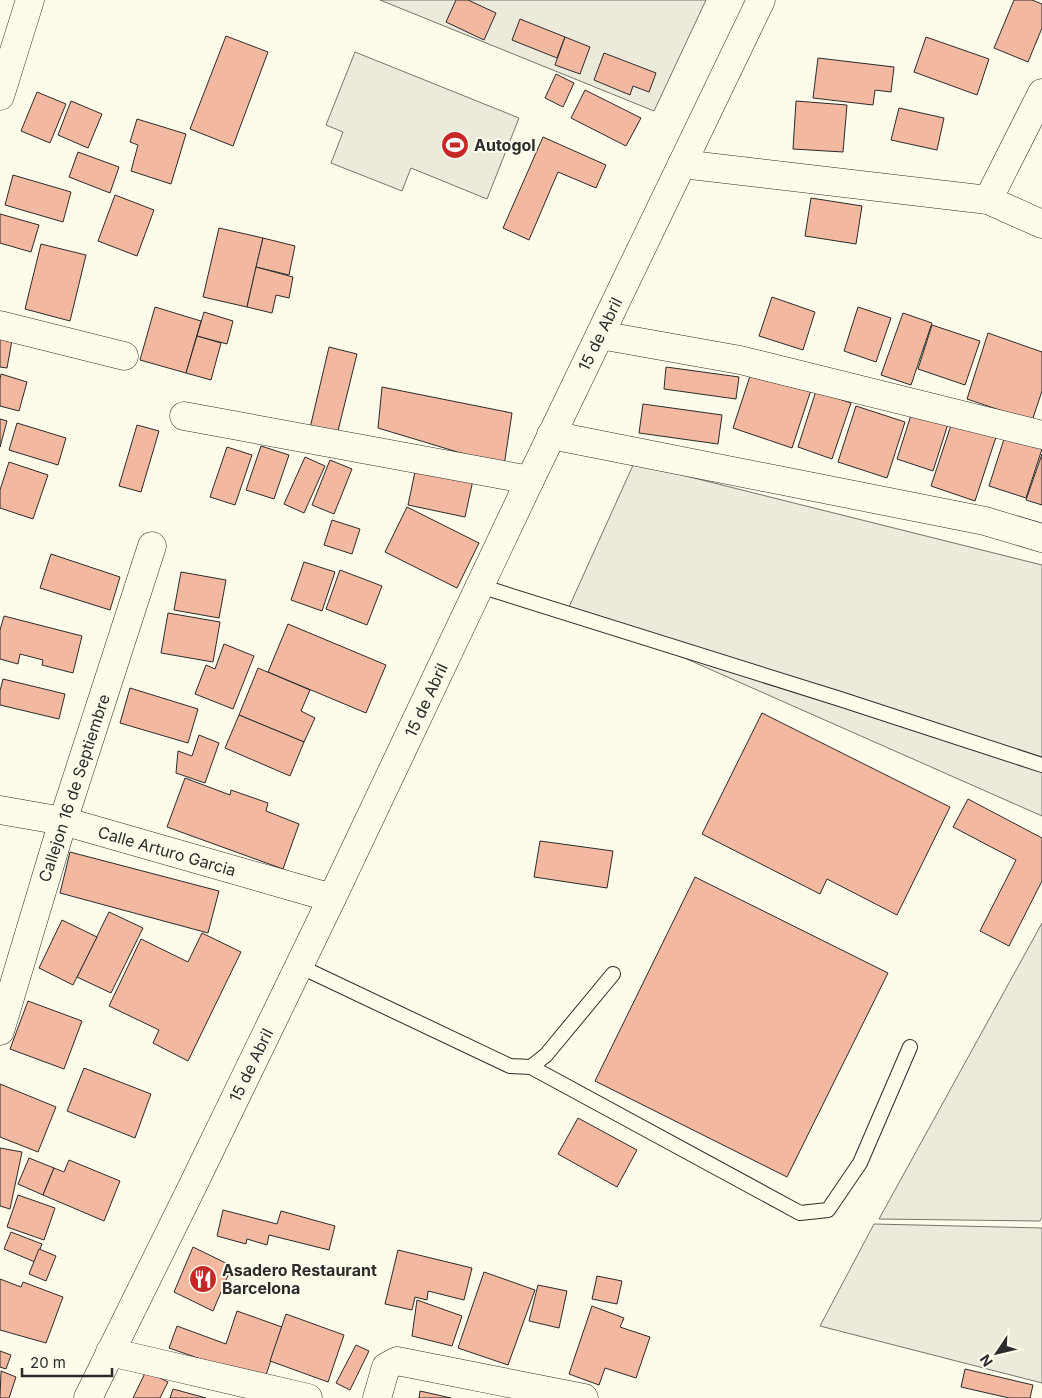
<svg xmlns="http://www.w3.org/2000/svg" width="1042" height="1398" font-family="Inter,sans-serif">
<rect width="100%" height="100%" fill="#fdfbea"/>
<g fill="#ecebdb" stroke="#74746e">
<path d="M380,0h326l-52,111z"/>
<path d="M355,52l164,66 -32,81 -76,-31 -9,23 -71,-28 12,-31 -17,-7z"/>
<path d="M634,463l408,102v251l-473,-209z"/>
<path d="M1042,923v294l-2,4 -161,-2z"/>
<path d="M874,1224l168,4v155l-222,-57z"/>
</g>
<g fill="#f2b8a0" stroke="#2b2b2b">
<path d="M456,0h12l28,13 -12,27 -38,-18z"/>
<path d="M1014,0h18l10,4v24l-14,34 -34,-14z"/>
<path d="M520,19l45,18 -8,21 -45,-18z"/>
<path d="M226,36l42,16 -35,94 -43,-17z"/>
<path d="M565,37l25,10 -10,27 -25,-9z"/>
<path d="M926,37l63,22 -12,36 -63,-23z"/>
<path d="M604,53l52,20 -7,19 -16,-6 -3,9 -36,-15z"/>
<path d="M818,58l76,9 -3,25 -16,-2 -2,15 -60,-7z"/>
<path d="M556,74l18,9 -11,24 -18,-9z"/>
<path d="M585,90l56,28 -15,28 -55,-28z"/>
<path d="M37,92l29,12 -16,39 -29,-12z"/>
<path d="M71,101l31,13 -14,34 -30,-13z"/>
<path d="M796,101l51,4 -4,47 -50,-3z"/>
<path d="M899,108l45,10 -7,32 -46,-10z"/>
<path d="M137,119l49,15 -15,50 -40,-13 7,-26 -8,-3z"/>
<path d="M543,137l63,28 -10,23 -38,-16 -29,68 -26,-12z"/>
<path d="M78,152l41,15 -9,26 -41,-16z"/>
<path d="M13,175l58,17 -8,30 -58,-17z"/>
<path d="M115,195l39,15 -17,46 -39,-15z"/>
<path d="M811,198l51,8 -6,38 -51,-8z"/>
<path d="M0,214l39,11 -8,27 -31,-9z"/>
<path d="M219,228l44,10 -16,69 -44,-10z"/>
<path d="M263,238l32,8 -6,29 -33,-8z"/>
<path d="M41,244l45,11 -16,66 -45,-12z"/>
<path d="M256,267l37,10 -4,21 -13,-3 -4,18 -25,-6z"/>
<path d="M772,297l43,15 -12,38 -44,-14z"/>
<path d="M155,307l46,14 -15,52 -46,-13z"/>
<path d="M858,307l33,11 -15,44 -32,-11z"/>
<path d="M204,312l29,9 -6,23 -30,-8z"/>
<path d="M903,313l29,10 -21,62 -30,-10z"/>
<path d="M932,325l48,16 -15,44 -47,-16z"/>
<path d="M988,333l54,19v39l-10,30 -65,-22z"/>
<path d="M197,336l24,7 -10,37 -25,-7z"/>
<path d="M0,338l12,2 -5,28 -7,-1z"/>
<path d="M329,347l28,7 -20,81 -27,-7z"/>
<path d="M666,367l73,10 -3,22 -72,-10z"/>
<path d="M751,373l61,14 -20,61 -59,-20z"/>
<path d="M1,374l26,8 -8,29 -19,-5v-27z"/>
<path d="M382,387l130,26 -8,53 -126,-38z"/>
<path d="M816,391l35,12 -19,56 -34,-12z"/>
<path d="M643,404l79,11 -4,29 -79,-11z"/>
<path d="M856,406l49,16 -18,56 -49,-16z"/>
<path d="M912,412l36,12 -15,47 -36,-12z"/>
<path d="M0,419l7,2 -7,26z"/>
<path d="M952,422l44,15 -21,64 -44,-15z"/>
<path d="M17,423l49,15 -8,27 -49,-15z"/>
<path d="M137,425l22,6 -18,61 -22,-6z"/>
<path d="M1005,436l37,13 -16,49 -37,-12z"/>
<path d="M261,446l28,9 -15,44 -28,-9z"/>
<path d="M227,447l25,8 -17,50 -25,-8z"/>
<path d="M1042,454v51l-16,-5z"/>
<path d="M305,457l20,9 -21,47 -20,-9z"/>
<path d="M330,460l22,9 -18,45 -22,-9z"/>
<path d="M9,462l39,13 -15,44 -33,-11v-18z"/>
<path d="M416,467l57,13 -8,37 -57,-12z"/>
<path d="M407,507l72,36 -22,45 -72,-36z"/>
<path d="M332,520l28,9 -8,25 -28,-9z"/>
<path d="M51,554l69,23 -10,33 -70,-22z"/>
<path d="M304,562l31,10 -13,39 -31,-11z"/>
<path d="M340,570l42,16 -15,39 -41,-16z"/>
<path d="M181,572l45,8 -7,38 -45,-8z"/>
<path d="M168,613l52,9 -7,40 -52,-9z"/>
<path d="M4,616l78,20 -9,37 -31,-8 1,-5 -23,-6 -2,10 -18,-5v-29z"/>
<path d="M288,624l98,41 -20,48 -98,-41z"/>
<path d="M224,644l30,12 -21,53 -38,-15 11,-29 9,4z"/>
<path d="M258,668l52,22 -9,21 14,7 -11,24 -65,-27z"/>
<path d="M3,679l62,15 -6,25 -59,-14v-14z"/>
<path d="M130,688l68,21 -10,34 -68,-20z"/>
<path d="M762,713l188,94 -53,108 -70,-36 -7,15 -118,-60z"/>
<path d="M239,715l65,27 -14,34 -65,-28z"/>
<path d="M199,735l20,8 -14,40 -29,-10 2,-22 14,5z"/>
<path d="M185,778l45,17 1,-5 37,13 -2,8 33,13 -16,45 -116,-42z"/>
<path d="M968,799l74,39v43l-33,65 -29,-15 36,-71 -63,-33z"/>
<path d="M540,841l73,10 -6,37 -73,-11z"/>
<path d="M70,852l149,39 -11,42 -148,-40z"/>
<path d="M695,877l193,96 -101,204 -192,-96z"/>
<path d="M109,912l34,16 -32,65 -34,-16z"/>
<path d="M62,920l35,17 -24,48 -34,-17z"/>
<path d="M202,933l39,19 -53,109 -35,-18 6,-13 -50,-24 32,-67 47,23z"/>
<path d="M28,1001l54,20 -18,48 -54,-20z"/>
<path d="M84,1068l67,26 -16,44 -68,-27z"/>
<path d="M0,1084l56,23 -18,45 -38,-15z"/>
<path d="M578,1118l59,32 -20,37 -59,-33z"/>
<path d="M0,1148l22,4 -12,57 -10,-3z"/>
<path d="M29,1158l25,10 -11,27 -25,-11z"/>
<path d="M69,1160l51,21 -16,40 -61,-26 11,-27 10,4z"/>
<path d="M18,1195l37,13 -11,32 -37,-13z"/>
<path d="M223,1210l54,14 4,-13 54,15 -6,24 -60,-15 -2,10 -20,-6 -1,5 -29,-8z"/>
<path d="M11,1232l31,12 -7,18 -31,-13z"/>
<path d="M193,1247l39,19 -19,45 -39,-19z"/>
<path d="M39,1249l17,7 -10,25 -17,-7z"/>
<path d="M398,1250l74,18 -8,32 -36,-9 -1,9 -12,-3 -3,13 -27,-6z"/>
<path d="M484,1272l51,18 -27,75 -50,-17z"/>
<path d="M597,1276l25,5 -5,23 -25,-5z"/>
<path d="M0,1279l21,8 2,-5 40,15 -17,46 -46,-13z"/>
<path d="M538,1285l29,6 -8,37 -30,-7z"/>
<path d="M417,1300l45,16 -10,30 -40,-10z"/>
<path d="M592,1306l32,12 -4,9 30,10 -14,41 -31,-10 -6,17 -30,-11z"/>
<path d="M237,1311l45,16 -18,54 -95,-33 8,-22 49,18z"/>
<path d="M286,1314l58,21 -16,47 -58,-21z"/>
<path d="M356,1345l13,6 -19,39 -14,-7z"/>
<path d="M0,1351l11,4 -5,14 -6,-2z"/>
<path d="M965,1369l68,16 -3,13h-21l-48,-11z"/>
<path d="M1,1371l15,6 -7,21h-9z"/>
<path d="M146,1371l22,11 -8,16h-27z"/>
<path d="M173,1389l33,9h-36z"/>
<path d="M420,1391l31,7h-32z"/>
</g>
<g fill="none" stroke-linecap="round" stroke-linejoin="round">
<g stroke="#2b2b2b" stroke-width="16">
<g id="service">
<path d="M480,586l360,113 202,66"/>
<path d="M299,966l211,100 21,1 15,-12 67,-81"/>
<path d="M531,1067l269,146 28,-3 32,-47 50,-116"/>
</g>
</g>
<g stroke="#2b2b2b" stroke-width="29">
<g id="minor">
<path d="M0,96l30,-96"/>
<path d="M682,164l306,36 54,24"/>
<path d="M988,200l54,-107"/>
<path d="M0,325l124,31"/>
<path d="M600,335l140,25 302,75"/>
<path d="M184,416l346,64"/>
<path d="M551,435l434,86 57,17"/>
<path d="M0,810l63,11 269,77"/>
<path d="M0,1031l63,-210 89,-275"/>
<path d="M110,1352l198,46"/>
<path d="M377,1398l9,-31 11,-6 187,37"/>
</g>
</g>
<g stroke="#2b2b2b" stroke-width="29">
<path id="primary" d="M88,1398l107,-217 137,-283 198,-418 231,-480"/>
</g>
<use href="#service" stroke="#fdfbea" stroke-width="14"/>
<use href="#minor" stroke="#fdfbea" stroke-width="28"/>
<use href="#primary" stroke="#fdfbea" stroke-width="28"/>
</g>
<defs>
<g id="stadium-disc" transform="scale(1.4375)"><circle r="9.5" fill="#c62828" stroke="#fdfbea"/><path d="M0-5a6.5 5 0 1 0 0 10a6.5 5 0 1 0 0-10ZM-3.5-1.8h7v3.6h-7Z" fill="#fff"/></g>
<g id="restaurant-disc" transform="scale(1.4375)"><circle r="9.5" fill="#c62828" stroke="#fdfbea"/><path d="M-5-6h1v4h1v-4h1v4h1v-4h1v5L-1.5 .5V6h-2V.5L-5-1ZM5-6V6H3V1.5H1.5Q1.5-4 5-6Z" fill="#fff"/></g>
</defs>
<g fill-rule="evenodd">
<use href="#stadium-disc" x="455" y="145"/>
<use href="#restaurant-disc" x="203" y="1279"/>
</g>
<g text-anchor="middle" stroke-width="4" stroke-linejoin="round" paint-order="stroke">
<g font-size="16" font-weight="bold" fill="#2b2b2b" stroke="#fdfbea" text-anchor="start">
<text x="474" y="151">Autogol</text>
<text x="222" y="1276">Asadero Restaurant<tspan x="222" dy="18">Barcelona</tspan></text>
</g>
<g font-size="16" fill="#2b2b2b" stroke="#fdfbea">
<text transform="translate(600 334) rotate(-64)" y="6">15 de Abril</text>
<text transform="translate(426 700) rotate(-65)" y="6">15 de Abril</text>
<text transform="translate(74 788) rotate(-72)" y="6">Callejon 16 de Septiembre</text>
<text transform="translate(167 851) rotate(16)" y="6">Calle Arturo Garcia</text>
<text transform="translate(251 1065) rotate(-64)" y="6">15 de Abril</text>
</g>
</g>
<g transform="translate(997 1353) rotate(235)" stroke="#fdfbea" stroke-width="4" paint-order="stroke">
<path d="M0-4L9 19L0 12L-9 19Z" fill="#2b2b2b"/>
<text y="-8" font-size="14" font-weight="bold" text-anchor="middle" fill="#2b2b2b">N</text>
</g>
<path d="M22 1368v8h90v-8" fill="none" stroke="#2b2b2b" stroke-width="2.5"/>
<text x="30" y="1368" font-size="15" fill="#2b2b2b" stroke="#fdfbea" stroke-width="4" paint-order="stroke">20 m</text>
</svg>
